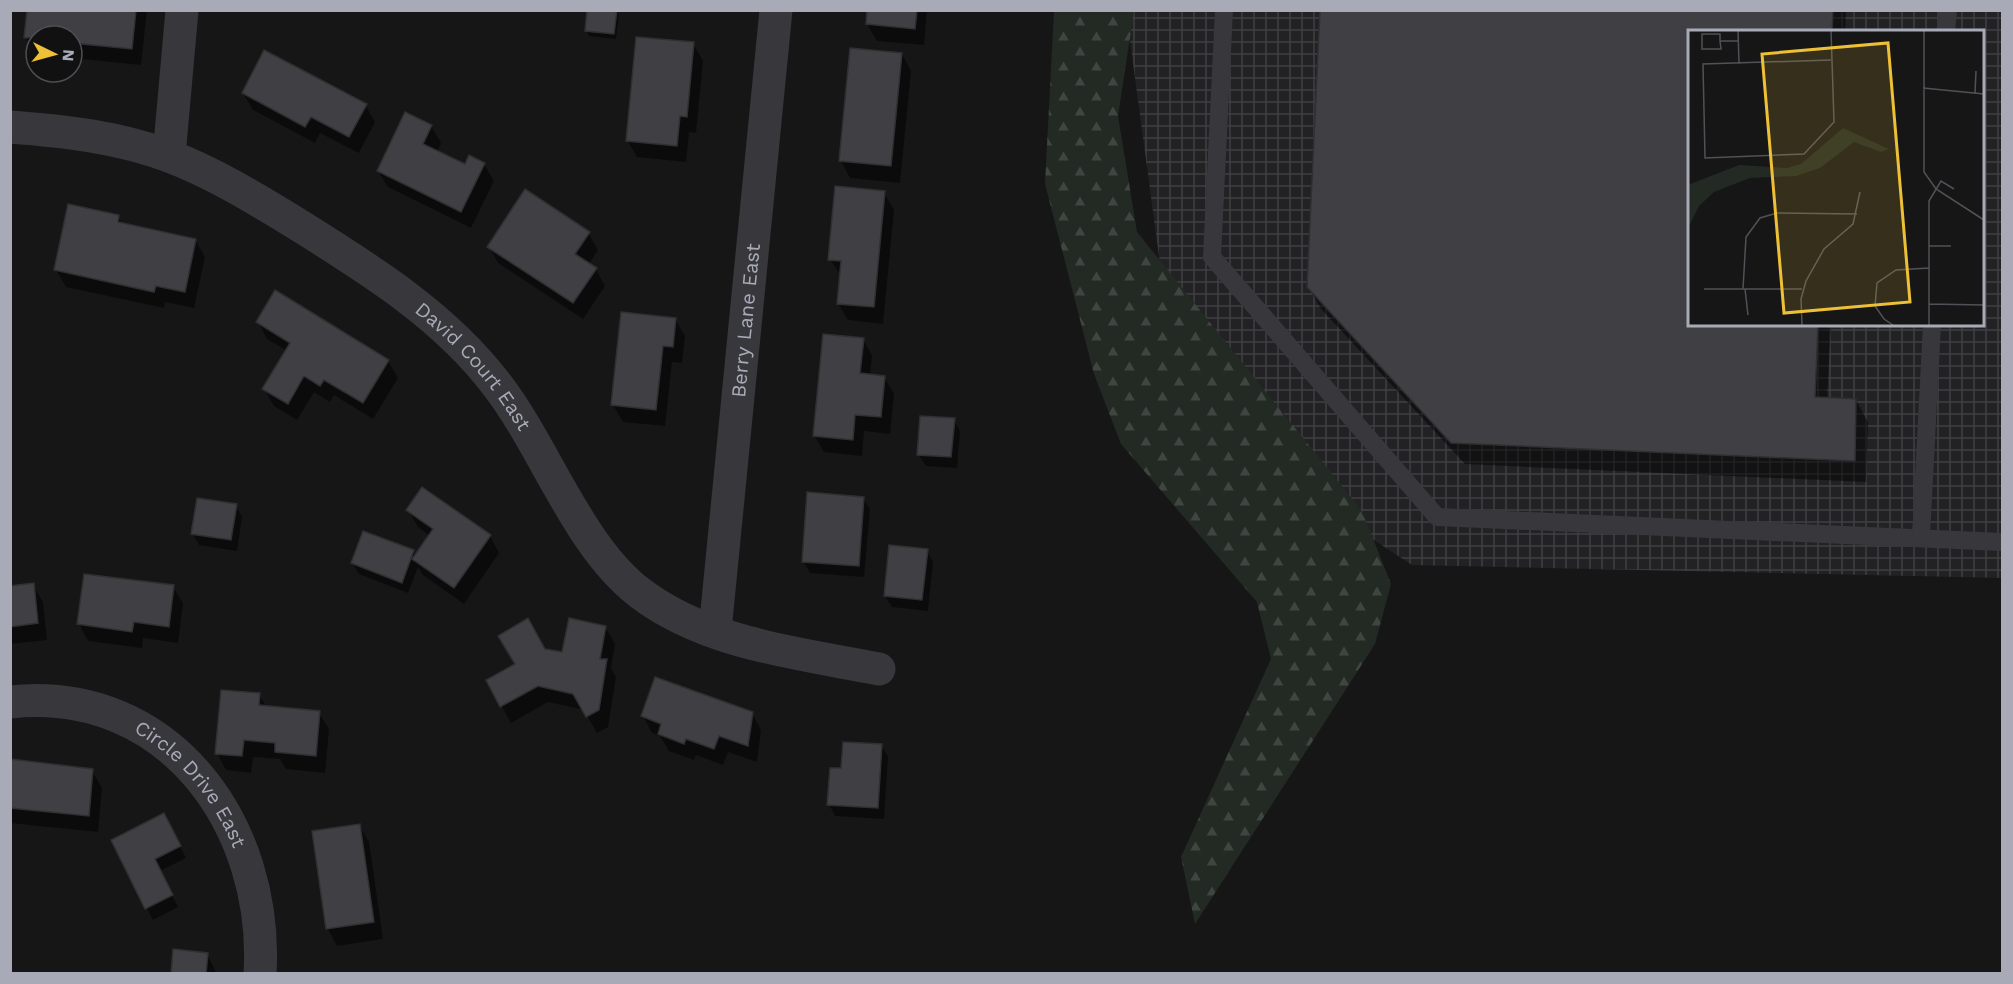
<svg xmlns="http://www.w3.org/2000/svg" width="2013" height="984" font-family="'Work Sans',sans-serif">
<defs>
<pattern id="industrial-grid" width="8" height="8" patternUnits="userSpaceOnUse" patternTransform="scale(1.5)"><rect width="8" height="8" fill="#222224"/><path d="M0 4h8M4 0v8" fill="none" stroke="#3f3f42"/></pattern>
<pattern id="forest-firs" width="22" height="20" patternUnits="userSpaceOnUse" patternTransform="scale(1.5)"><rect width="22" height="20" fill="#222a23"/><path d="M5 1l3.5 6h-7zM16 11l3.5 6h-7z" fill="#3f4641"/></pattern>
</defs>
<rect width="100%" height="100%" fill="#161617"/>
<path fill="url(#industrial-grid)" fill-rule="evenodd" d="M1126,11h876v567l-590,-13 -232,-153zM1689,32h293v292h-293z"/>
<path fill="url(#forest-firs)" d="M1054,11h80l-16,105 19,116 225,279 29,73 -16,60 -180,280 -14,-67 90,-198 -14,-57 -136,-158 -27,-70 -49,-190z"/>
<g fill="#0007">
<path d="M29,10h118l-6,55 -69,-7v-22h-36l-1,18 -9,-16z"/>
<path d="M616,10l3,5 -3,24 -27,-3 -3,-6z"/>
<path d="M868,10h59l-3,35 -47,-4 -10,-17z"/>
<path d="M1321,10h525l-1,22h-156v292h142l-4,75 29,1 12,22 -2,60 -401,-18 -144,-155 -13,-23z"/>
<path d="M693,44l10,17 -7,72 -7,-1 -3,30 -49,-5 -10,-17z"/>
<path d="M902,54l9,17 -11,112 -50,-5 -9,-17z"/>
<path d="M243,93l123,13 9,16 -16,31 -39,-20 -5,10 -62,-33z"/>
<path d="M431,126l10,17 -4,9 29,14 18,-2 10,17 -23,47 -83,-41 -10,-16z"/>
<path d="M884,193l10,17 -11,114 -35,-4 -10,-17 3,-27 -11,-17z"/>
<path d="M118,216l5,9 73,16 9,16 -11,51 -29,-6 -1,6 -98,-21 -10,-17z"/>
<path d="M588,233l10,17 -9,14 7,5 9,17 -22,33 -85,-56 -9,-16z"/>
<path d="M675,319l10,17 -3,27 -10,-1 -7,64 -42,-4 -10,-17z"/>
<path d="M258,322l130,39 10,17 -25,41 -39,-24 -4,7 -16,-10 -17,28 -23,-14 -10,-17 23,-38 -20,-12z"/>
<path d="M863,339l9,17 -2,20 14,1 10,17 -4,40 -26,-3 -2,25 -38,-4 -10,-17z"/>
<path d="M954,420l6,11 -3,37 -31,-2 -7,-11z"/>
<path d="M863,498l7,11 -6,68 -54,-4 -7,-12z"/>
<path d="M236,505l6,12 -5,34 -38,-6 -6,-11z"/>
<path d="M408,510l82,26 9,17 -35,51 -41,-29 -5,-8 -10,26 -49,-19 -7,-11 61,-11 3,4 14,-20 -12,-9z"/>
<path d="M927,551l6,11 -5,49 -36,-4 -7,-11z"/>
<path d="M33,585l10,17 4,38 -37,4v-56z"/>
<path d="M173,587l10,16 -5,40 -35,-5 -1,10 -54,-7 -9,-17z"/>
<path d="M605,627l10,17 -4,24 5,9 -8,50 -11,6 -13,-23 -36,-8 -37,21 -23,-42 57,-30 18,3z"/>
<path d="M259,695l8,12 52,6 10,16 -4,44 -39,-4 -6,-10 -27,-2 -2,16 -25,-3 -9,-17z"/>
<path d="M752,713l9,17 -4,32 -29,-10 -5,13 -27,-10 -2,5 -25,-9 -9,-15 -8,-3 -9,-17z"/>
<path d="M882,746l6,11 -4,62 -49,-3 -6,-12 14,-34z"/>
<path d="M10,761l82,10 10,17 -4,44 -88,-9z"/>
<path d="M359,825l10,17 14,97 -46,7 -9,-17 -15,-97z"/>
<path d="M170,826l16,32 -26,13 18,36 -25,13 -40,-79z"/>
<path d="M207,954l10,20h-45z"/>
</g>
<g fill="#404044" stroke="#303033" stroke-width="1.5">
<path d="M27,10h109l-4,39 -60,-6v-7l-48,2z"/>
<path d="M587,10h30l-3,24 -29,-3z"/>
<path d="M867,10h50l-2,19 -49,-5z"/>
<path d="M1320,10h513l-1,22h-143v292h129l-3,73 41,2 -1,62 -404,-18 -144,-156z"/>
<path d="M636,37l58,5 -7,75 -7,-1 -3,30 -51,-5z"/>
<path d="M850,48l52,5 -11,113 -52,-5z"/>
<path d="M264,50l103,54 -18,33 -38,-20 -6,10 -63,-34z"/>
<path d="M405,112l27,13 -9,19 42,20 4,-9 16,8 -24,49 -84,-41z"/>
<path d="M835,186l50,5 -11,116 -37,-3 4,-43 -13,-1z"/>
<path d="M525,189l65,43 -15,22 22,14 -24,35 -86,-56z"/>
<path d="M68,204l51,11 -1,7 78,17 -11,53 -29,-6 -2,6 -100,-22z"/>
<path d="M275,290l114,70 -26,43 -39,-23 -4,6 -16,-10 -16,28 -26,-15 28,-46 -34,-21z"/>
<path d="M621,312l55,6 -3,29 -10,-1 -7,64 -45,-5z"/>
<path d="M823,334l41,4 -4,35 25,3 -4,41 -26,-2 -2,25 -40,-4z"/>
<path d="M920,416l35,2 -4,39 -34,-2z"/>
<path d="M422,487l69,48 -37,53 -42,-29 21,-30 -27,-19z"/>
<path d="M807,492l57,5 -5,69 -57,-4z"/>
<path d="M197,498l40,6 -6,36 -40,-6z"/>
<path d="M363,531l51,19 -12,33 -51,-20z"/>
<path d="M889,545l39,4 -6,51 -38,-4z"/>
<path d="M84,574l90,11 -5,42 -35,-5 -2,10 -55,-8z"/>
<path d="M34,583l4,40 -28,4v-41z"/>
<path d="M528,618l17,31 17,3 7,-34 37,8 -6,33h7l-8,51 -13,7 -13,-23 -35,-8 -38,21 -14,-27 29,-16 -17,-28z"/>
<path d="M655,677l98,35 -5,34 -29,-10 -5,13 -28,-10 -2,5 -26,-10 3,-10 -20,-8z"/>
<path d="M221,690l39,3 -1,12 61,6 -4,45 -41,-4v-9l-31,-3 -2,16 -27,-2z"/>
<path d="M843,742l39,2 -4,64 -51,-3 3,-37h11z"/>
<path d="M10,759l83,10 -4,47 -79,-8z"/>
<path d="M164,813l17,33 -26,13 18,36 -28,14 -34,-69z"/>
<path d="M360,824l14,98 -48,7 -14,-98z"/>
<path d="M173,949l35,4 -2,21h-35z"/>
</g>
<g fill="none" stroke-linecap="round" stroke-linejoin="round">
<g stroke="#37373c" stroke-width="18">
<path d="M1224,10l-12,247 225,260 565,25"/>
<path d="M1946,32l2,-22"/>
<path d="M1921,536l11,-212"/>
</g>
<g stroke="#37373c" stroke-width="33">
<path id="s1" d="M10,127c54,4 108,10 159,29 45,17 87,43 128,68 72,45 148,92 200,161 48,62 81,161 143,208 67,51 158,60 239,76"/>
<path d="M169,156l13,-146"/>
<path id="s2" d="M715,631l61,-621"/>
<path id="s3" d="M10,702c160,-17 259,124 250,272"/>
</g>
</g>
<g text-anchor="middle" stroke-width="4.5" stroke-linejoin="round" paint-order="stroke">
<g font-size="20" fill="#a8abb7" stroke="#111112">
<text dy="7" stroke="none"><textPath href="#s2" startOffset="312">Berry Lane East</textPath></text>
<text dy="7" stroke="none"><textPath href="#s1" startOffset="536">David Court East</textPath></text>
<text dy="7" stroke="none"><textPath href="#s3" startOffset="212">Circle Drive East</textPath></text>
</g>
</g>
<g transform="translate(1688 30)">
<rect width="296" height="296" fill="#161617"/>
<path d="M155,98l46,21 -8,3 -27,-10 -34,26 -24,8 -46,2 -36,14 -15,14 -11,22v-43l51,-20 48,3 14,-4z" fill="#222a23"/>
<path fill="none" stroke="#505257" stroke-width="1.5" d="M50,0l1,34M143,0l3,92 -30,32 -99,4 -2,-94 128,-4M236,0v142l12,17 48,31M32,11l1,8h-19v-15h18v7h18M235,58l61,6M287,63l1,-22M241,216h22M16,259h98M55,259l3,-52 14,-19 17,-5 80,1M57,259l3,26M241,274l55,1M114,295l-1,-26 5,-18 18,-32 29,-25 7,-32M205,295l-9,-6 -9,-13 2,-23 19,-13 33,-2M241,295v-124l12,-20 13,8"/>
<path fill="#eec037" fill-opacity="0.15" stroke="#eec037" stroke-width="3" d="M200,13l22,259 -126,11 -22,-259z"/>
<rect width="296" height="296" fill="none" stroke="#a8abb7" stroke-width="3"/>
</g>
<rect width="2013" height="984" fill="none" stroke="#a8abb7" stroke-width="24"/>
<g transform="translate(54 54) rotate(95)"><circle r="28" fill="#111112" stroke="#4d4f54" stroke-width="1.5"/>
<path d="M0-4.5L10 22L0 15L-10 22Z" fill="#eec037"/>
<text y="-9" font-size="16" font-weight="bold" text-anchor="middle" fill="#a8abb7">N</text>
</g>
</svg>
